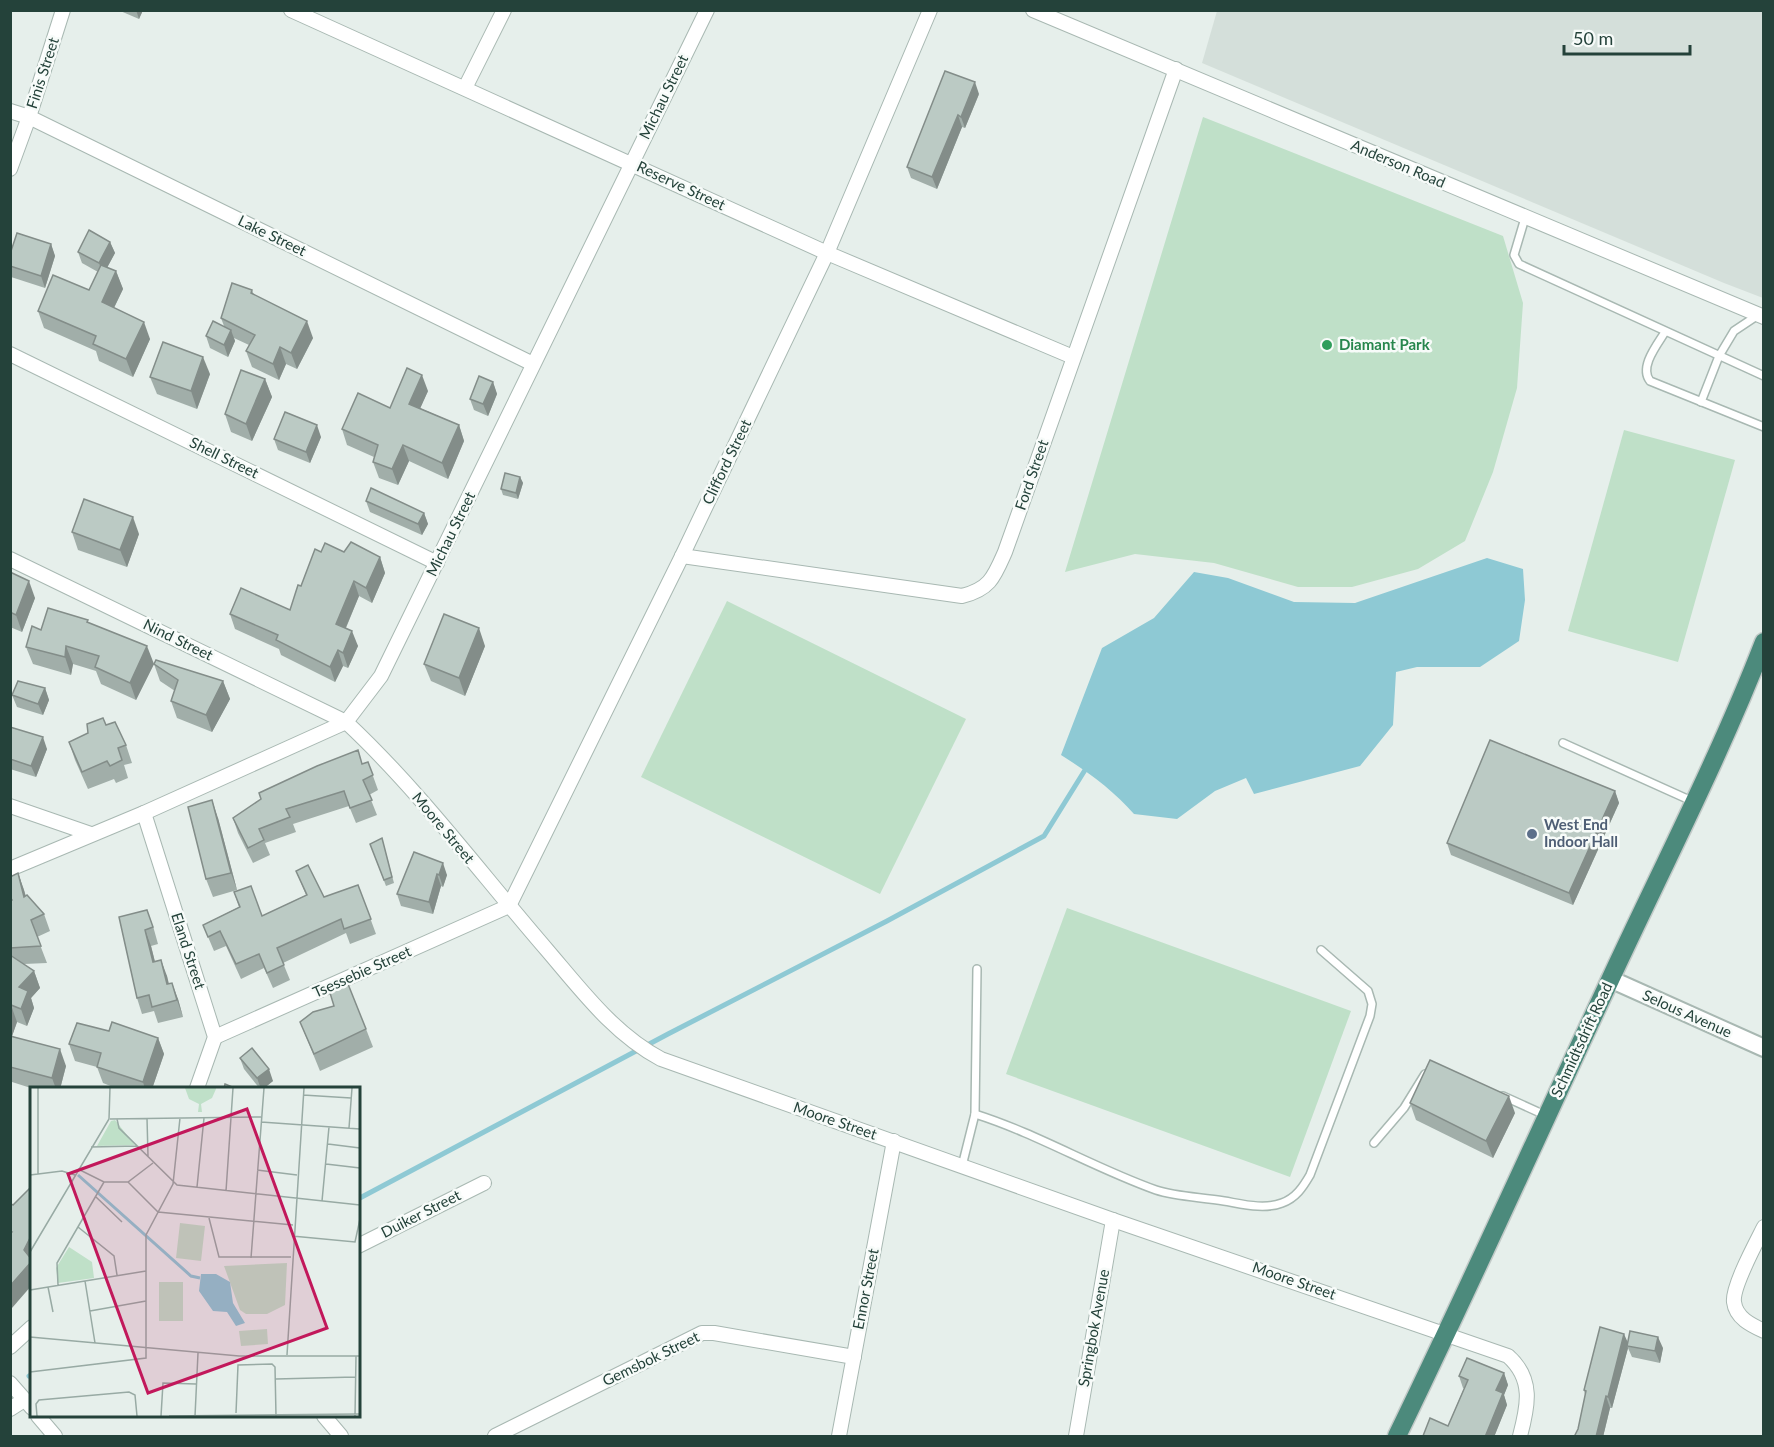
<svg xmlns="http://www.w3.org/2000/svg" width="1774" height="1447" font-family="Lato,sans-serif">
<rect width="100%" height="100%" fill="#e6efeb"/>
<path fill="#d4dfda" d="M1217,11h546v287l-39,-15 -522,-220z"/>
<g fill="#bfe0c8">
<path d="M1203,117l300,119 20,67 -6,85 -24,84 -28,69 -47,28 -66,18h-54l-84,-24 -79,-9 -70,18z"/>
<path d="M1624,430l111,30 -57,202 -110,-31z"/>
<path d="M727,601l239,118 -86,175 -239,-117z"/>
<path d="M1067,908l284,103 -61,166 -284,-103z"/>
</g>
<path fill="#8ec9d4" d="M1487,558l36,11 2,31 -6,41 -39,26h-63l-21,5 -3,53 -33,41 -106,28 -8,-16 -31,13 -38,28 -43,-5c-21,-24 -46,-42 -73,-59l41,-107 52,-30 40,-46 34,6 66,24 61,1z"/>
<g fill="none" stroke-linecap="round" stroke-linejoin="round">
<g stroke="#8ec9d4" stroke-width="5">
<path d="M358,1199l310,-165 219,-113 157,-85 41,-66"/>
<path d="M29,1376l3,-2"/>
</g>
<g stroke="#a8b8b2" stroke-width="10">
<g id="service">
<path d="M1525,218l-11,37 5,9 245,112"/>
<path d="M1665,332c-8,13 -26,35 -15,49l114,46"/>
<path d="M1701,402l18,-46 15,-25 24,-16"/>
<path d="M1563,743l131,59"/>
<path d="M1503,1096l44,20"/>
<path d="M975,1114c63,20 119,54 181,76 21,7 46,7 68,11 18,3 40,9 58,2 14,-5 21,-16 28,-28l60,-159 2,-12 -4,-13 -47,-41"/>
<path d="M1374,1143l30,-35 21,-34"/>
<path d="M962,1166l13,-52 2,-145"/>
</g>
</g>
<g stroke="#a8b8b2" stroke-width="16">
<g id="minor">
<path d="M291,10l536,243 246,104"/>
<path d="M1033,10l731,307"/>
<path d="M465,88l39,-78"/>
<path d="M10,111l19,6 504,247"/>
<path d="M10,169l19,-52 34,-107"/>
<path d="M10,354l427,209"/>
<path d="M682,556l280,40c28,-7 32,-19 43,-44l171,-483"/>
<path d="M10,559l336,163c73,68 136,153 201,228 35,41 67,84 114,109l452,161 395,136c26,23 20,50 12,80"/>
<path d="M10,806l81,28"/>
<path d="M144,813l71,224 -18,51"/>
<path d="M10,869l134,-56 202,-91 35,-46 326,-666"/>
<path d="M215,1037l294,-131 173,-350 145,-303 103,-243"/>
<path d="M1764,1227c-8,16 -32,60 -30,75 2,16 17,23 30,29"/>
<path d="M358,1246l126,-63"/>
<path d="M10,1347l22,-20"/>
<path d="M10,1383l22,25"/>
<path d="M10,1409l14,-9"/>
<path d="M38,1416l17,20"/>
<path d="M324,1416l17,20"/>
<path d="M495,1436l207,-103h12l140,24"/>
<path d="M839,1436l55,-295"/>
<path d="M1076,1436l37,-216"/>
</g>
</g>
<g stroke="#a8b8b2" stroke-width="20">
<path id="tertiary" d="M1610,979l154,69"/>
</g>
<g stroke="#c2cac8" stroke-width="21">
<path id="trunk" d="M1397,1436c73,-150 142,-304 213,-456 52,-112 109,-222 154,-338"/>
</g>
<use href="#service" stroke="#fff" stroke-width="7"/>
<use href="#minor" stroke="#fff" stroke-width="14"/>
<use href="#tertiary" stroke="#fff" stroke-width="16"/>
<use href="#trunk" stroke="#4c8a7c" stroke-width="18"/>
</g>
<g fill="#a1aea9">
<path d="M118,10h25l-4,9z"/>
<path d="M979,94l-14,34 -3,-1 -25,62 -26,-11 -4,-11z"/>
<path d="M110,242l5,11 -8,15 9,3 7,18 -9,19 36,31 -17,38 -34,-16 -3,-10 -52,-23 -6,-17 51,-21 9,-18 -16,-9 -4,-11z"/>
<path d="M51,244l4,12 -10,32 -34,-11 -1,-23z"/>
<path d="M252,290l2,5 59,43 -16,31 -11,-5 -7,16 -27,-13 -6,-16 3,-6 -15,-7 1,3 -7,16 -18,-9 -4,-12 18,-10 -3,-8z"/>
<path d="M210,374l-13,35 -40,-15 -7,-17z"/>
<path d="M265,379l7,18 -20,44 -21,-9 -6,-18z"/>
<path d="M493,382l4,12 -9,22 -14,-6 -4,-11z"/>
<path d="M428,391l-8,17 39,17 5,16 -16,38 -39,-18 -11,24 -19,-7 -6,-16 1,-5 -27,-12 -5,-16z"/>
<path d="M321,437l-11,26 -32,-13 -4,-11z"/>
<path d="M520,477l3,6 -5,16 -15,-4 -2,-6z"/>
<path d="M366,501l58,12 4,11 -6,11 -52,-23z"/>
<path d="M72,532l67,2 -12,33 -49,-17z"/>
<path d="M321,552h23l36,5 5,16 -13,30 -13,-7 -13,32 12,18 -10,22 -5,-2 -8,16 -54,-27 -2,-6 -44,-20 -5,-15 60,-4 11,-24z"/>
<path d="M10,572l25,26 -13,34 -12,-5z"/>
<path d="M89,623l65,41 -18,36 -35,-16 -5,-13 -23,-7 -2,11 -38,-11 -7,-17 15,-17z"/>
<path d="M485,646l-20,50 -34,-15 -7,-17z"/>
<path d="M154,664l69,17 7,18 -18,33 -35,-14 -6,-17 4,-10 -15,-10z"/>
<path d="M45,688l4,12 -6,15 -26,-8 -5,-12z"/>
<path d="M106,725l20,20 6,18 -8,2 4,13 -12,5 -2,-4 -26,10 -13,-29 -6,-18z"/>
<path d="M10,727l37,22 -11,28 -26,-8z"/>
<path d="M368,762l10,28 -9,5 8,20 -21,8 -7,-17 -56,18 3,8 -31,11 5,12 -17,8 -15,-30 -5,-15z"/>
<path d="M1615,791l4,12 -46,102 -122,-50 -4,-12z"/>
<path d="M218,818l19,72 -24,7 -7,-18z"/>
<path d="M382,838l12,45 -8,3 -16,-42z"/>
<path d="M414,852l33,23 -4,12 -2,-1 -8,28 -32,-8 -4,-12z"/>
<path d="M296,871l28,26 34,-12 18,49 -26,10 -4,-11 -63,30 7,17 -17,8 -9,-20 -23,11 -15,-33 -12,5 -11,-26 36,-18 -5,-15 28,24 44,-21z"/>
<path d="M18,873l8,23 18,18 6,17 -13,6 10,26 -23,1 10,7 6,17 -9,10 3,10 -7,18 -10,-4 -5,14 54,30 -6,23h-26l-22,-7 -2,4v-209z"/>
<path d="M119,917l34,9 5,18 -7,2 4,16 12,14 1,8 10,15 5,18 -25,6 -4,-12 -12,3 -5,-16z"/>
<path d="M300,1022l66,7 7,18 -53,24z"/>
<path d="M109,1031l49,7 6,16 -12,35h-34l-15,-6 -6,-16 -22,-6 -6,-17z"/>
<path d="M240,1058l33,23 -10,8h-3l-16,-20z"/>
<path d="M1410,1103l105,10 -22,45 -77,-38z"/>
<path d="M1628,1343l35,5 -3,15 -28,-6 -4,-9 -16,60h-2l-7,29h-29l4,-8 7,-34 -1,-5z"/>
<path d="M1504,1373l4,12 -4,10 3,10 -13,32h-71l25,-11 16,-38h-1l-4,-12z"/>
</g>
<g fill="#838d89">
<path d="M136,10h7l-4,9z"/>
<path d="M975,82l4,12 -14,34 -4,-11z"/>
<path d="M958,115l4,12 -25,62 -5,-12z"/>
<path d="M110,242l5,11 -12,22 -4,-12z"/>
<path d="M51,244l4,12 -10,32 -4,-12z"/>
<path d="M116,271l7,18 -15,31 -6,-18z"/>
<path d="M307,321l6,17 -16,31 -6,-16z"/>
<path d="M144,322l6,17 -17,38 -7,-18z"/>
<path d="M231,330l4,11 -7,16 -4,-12z"/>
<path d="M280,347l6,17 -7,16 -6,-16z"/>
<path d="M203,357l7,17 -13,35 -6,-18z"/>
<path d="M422,375l6,16 -13,29 -6,-16z"/>
<path d="M265,379l7,18 -20,44 -6,-17z"/>
<path d="M493,382l4,12 -9,22 -5,-12z"/>
<path d="M317,425l4,12 -11,26 -4,-11z"/>
<path d="M459,425l5,16 -16,38 -6,-16z"/>
<path d="M403,445l6,16 -11,24 -6,-16z"/>
<path d="M520,477l3,6 -5,16 -2,-6z"/>
<path d="M424,513l4,11 -6,11 -4,-11z"/>
<path d="M133,517l6,17 -12,33 -7,-17z"/>
<path d="M380,557l5,16 -13,30 -6,-15z"/>
<path d="M29,581l6,17 -13,34 -6,-17z"/>
<path d="M354,581l5,15 -18,43 -5,-15z"/>
<path d="M479,628l6,18 -20,50 -6,-18z"/>
<path d="M352,631l6,15 -10,22 -5,-15z"/>
<path d="M66,646l7,18 -2,11 -6,-18z"/>
<path d="M147,646l7,18 -18,36 -6,-17z"/>
<path d="M338,650l5,16 -8,16 -5,-15z"/>
<path d="M223,681l7,18 -18,33 -6,-17z"/>
<path d="M45,688l4,12 -6,15 -5,-11z"/>
<path d="M43,737l4,12 -11,28 -5,-11z"/>
<path d="M1615,791l4,12 -46,102 -4,-12z"/>
<path d="M212,800l6,18 19,72 -6,-17z"/>
<path d="M443,863l4,12 -4,12 -4,-12z"/>
<path d="M18,873l6,17 6,24 -6,-17z"/>
<path d="M437,874l4,12 -8,28 -4,-12z"/>
<path d="M145,930l6,16 8,32 -6,-16z"/>
<path d="M161,960l6,16 6,24 -6,-16z"/>
<path d="M34,971l6,17 -9,10 3,10 -7,18 -6,-17 -2,-22z"/>
<path d="M172,983l6,16 5,18 -6,-17z"/>
<path d="M11,1005l6,17 -7,20v-36z"/>
<path d="M158,1038l6,16 -12,35h-7l-2,-7z"/>
<path d="M60,1049l6,17 -6,23h-4l-4,-11z"/>
<path d="M269,1069l4,12 -10,8h-2l-4,-11z"/>
<path d="M1509,1096l6,17 -22,45 -7,-17z"/>
<path d="M32,1234v51l-20,23 -2,-4v-18l14,-36z"/>
<path d="M1624,1334l5,11 -2,1 1,2 -16,60 -4,-11z"/>
<path d="M1658,1337l5,11 -3,15 -5,-12z"/>
<path d="M1504,1373l4,12 -4,10 3,10 -13,32h-9l11,-47z"/>
<path d="M1606,1396l4,12 -7,29h-7z"/>
</g>
<g fill="#bbcac4" stroke="#838d89" stroke-width="1.5">
<path d="M945,71l30,11 -14,35 -3,-2 -26,62 -25,-10z"/>
<path d="M89,230l21,12 -11,21 -21,-11z"/>
<path d="M17,233l34,11 -10,32 -31,-10v-12z"/>
<path d="M101,265l15,6 -14,31 42,20 -18,37 -33,-15 3,-8 -58,-25 15,-36 36,15z"/>
<path d="M232,283l20,7 -1,3 56,28 -16,32 -11,-6 -7,17 -27,-13 9,-16 -34,-17z"/>
<path d="M213,321l18,9 -7,15 -18,-9z"/>
<path d="M163,342l40,15 -12,34 -41,-14z"/>
<path d="M407,368l15,7 -13,29 50,21 -17,38 -39,-18 -11,24 -19,-7 5,-17 -36,-16 16,-36 32,15z"/>
<path d="M241,370l24,9 -19,45 -21,-10z"/>
<path d="M479,376l14,6 -10,22 -13,-5z"/>
<path d="M285,412l32,13 -11,27 -32,-13z"/>
<path d="M505,473l15,4 -4,16 -15,-4z"/>
<path d="M371,488l53,25 -6,11 -52,-23z"/>
<path d="M84,499l49,18 -13,33 -48,-18z"/>
<path d="M351,542l29,15 -14,31 -12,-7 -18,43 16,7 -9,22 -5,-3 -8,17 -54,-27 2,-5 -48,-21 11,-26 49,22 8,-25 3,1 14,-37 6,3 4,-9 19,9z"/>
<path d="M10,572l19,9 -13,34 -6,-3z"/>
<path d="M48,608l40,12 -1,2 60,24 -17,37 -35,-16 4,-11 -33,-10 -1,11 -39,-10 6,-21 9,4z"/>
<path d="M444,614l35,14 -20,50 -35,-14z"/>
<path d="M156,660l67,21 -17,34 -35,-14 7,-21 -24,-16z"/>
<path d="M18,681l27,7 -7,16 -26,-9z"/>
<path d="M103,718l3,7 9,-3 11,23 -8,3 4,12 -12,6 -3,-5 -25,11 -13,-30 19,-9 -1,-9z"/>
<path d="M10,727l33,10 -12,29 -21,-7z"/>
<path d="M1490,740l125,51 -46,102 -122,-50z"/>
<path d="M358,750l4,14 6,-2 5,13 -10,5 9,20 -22,8 -6,-17 -58,18 4,8 -31,12 5,11 -16,8 -15,-30 28,-19 -2,-6 58,-27z"/>
<path d="M212,800l19,73 -25,6 -18,-72z"/>
<path d="M382,838l10,39 -8,3 -14,-36z"/>
<path d="M414,852l29,11 -4,12 -2,-1 -8,28 -32,-8z"/>
<path d="M308,865l16,32 34,-12 13,34 -27,10 -3,-10 -64,29 7,17 -17,8 -8,-19 -23,10 -16,-33 -12,6 -5,-12 37,-18 -6,-15 17,-6 11,30 45,-21 -11,-24z"/>
<path d="M18,873l6,24 3,-2 17,19 -13,6 10,26 -31,2v-47l2,-1 -2,-3v-20z"/>
<path d="M147,910l6,17 -8,3 8,32 8,-2 6,24 5,-1 5,17 -25,7 -3,-12 -12,3 -18,-81z"/>
<path d="M10,955l24,16 -15,16 9,4 -7,18 -10,-4 -1,1z"/>
<path d="M348,984l18,45 -52,25 -14,-32 13,-10 21,-6 -4,-13z"/>
<path d="M112,1022l46,16 -15,44 -46,-15 4,-14 -32,-9 8,-21 32,8z"/>
<path d="M10,1036l50,13 -8,29 -42,-11z"/>
<path d="M252,1048l17,21 -12,9 -17,-20z"/>
<path d="M1430,1060l79,36 -23,45 -76,-38z"/>
<path d="M225,1084l12,5h-13z"/>
<path d="M32,1186v48l-8,16 8,10v1l-22,25v-52l2,-2 -2,-1v-28l3,2z"/>
<path d="M1600,1327l24,7 -16,63 -2,-1 -10,41h-22l4,-8 8,-38 -2,-1z"/>
<path d="M1630,1331l28,6 -3,14 -28,-5z"/>
<path d="M1467,1358l37,15 -8,17 7,3 -18,44 -62,-1 7,-18 18,8 20,-46 -9,-4z"/>
</g>
<circle fill="#2e9e5b" stroke="#f7fbf9" stroke-width="2" cx="1327" cy="345" r="6"/>
<circle fill="#5c6f8a" stroke="#f7fbf9" stroke-width="2" cx="1532" cy="834" r="6"/>
<g text-anchor="middle" stroke-width="5" stroke-linejoin="round" paint-order="stroke">
<g font-size="15" fill="#24423a" stroke="#f7fbf9">
<text transform="translate(43 73) rotate(-72)" y="5">Finis Street</text>
<text transform="translate(664 97) rotate(-64)" y="5">Michau Street</text>
<text transform="translate(1398 164) rotate(23)" y="5">Anderson Road</text>
<text transform="translate(681 186) rotate(25)" y="5">Reserve Street</text>
<text transform="translate(272 236) rotate(26)" y="5">Lake Street</text>
<text transform="translate(224 458) rotate(26)" y="5">Shell Street</text>
<text transform="translate(727 462) rotate(-64)" y="5">Clifford Street</text>
<text transform="translate(1032 475) rotate(-71)" y="5">Ford Street</text>
<text transform="translate(451 534) rotate(-64)" y="5">Michau Street</text>
<text transform="translate(178 640) rotate(26)" y="5">Nind Street</text>
<text transform="translate(443 828) rotate(50)" y="5">Moore Street</text>
<text transform="translate(188 951) rotate(72)" y="5">Eland Street</text>
<text transform="translate(362 972) rotate(-24)" y="5">Tsessebie Street</text>
<text transform="translate(1687 1014) rotate(24)" y="5">Selous Avenue</text>
<text transform="translate(1582 1040) rotate(-65)" y="5">Schmidtsdrift Road</text>
<text transform="translate(835 1121) rotate(19)" y="5">Moore Street</text>
<text transform="translate(421 1214) rotate(-27)" y="5">Duiker Street</text>
<text transform="translate(1294 1281) rotate(19)" y="5">Moore Street</text>
<text transform="translate(866 1289) rotate(-79)" y="5">Ennor Street</text>
<text transform="translate(1094 1328) rotate(-80)" y="5">Springbok Avenue</text>
<text transform="translate(651 1359) rotate(-26)" y="5">Gemsbok Street</text>
</g>
<g font-size="15" font-weight="bold" fill="#27864d" stroke="#f7fbf9" text-anchor="start">
<text x="1339" y="350">Diamant Park</text>
</g>
<g font-size="15" font-weight="bold" fill="#4e5e75" stroke="#f7fbf9" text-anchor="start">
<text x="1544" y="830">West End<tspan x="1544" dy="17">Indoor Hall</tspan></text>
</g>
</g>
<g transform="translate(30 1087)">
<rect width="330" height="330" fill="#e6efeb"/>
<path d="M155,1h31v1l-4,9 -11,6 1,8h-4l1,-8 -10,-5zM85,33l20,25 -38,1 14,-25zM150,136l25,3 -4,35 -25,-3zM39,160l23,15 2,16 -36,5 -2,-15zM257,176l-2,42 -18,9h-21l-6,-4 -16,-44zM129,195h24v39h-24zM237,242l1,15 -27,2 -2,-15z" fill="#bfe0c8"/>
<path d="M171,187h15l14,8 3,21 12,20 -9,3 -9,-14 -14,-1 -14,-20z" fill="#8ec9d4"/>
<path fill="none" stroke="#8ec9d4" stroke-width="3" d="M48,88l113,101 9,2"/>
<path fill="none" stroke="#98aaa4" stroke-width="1.5" d="M8,1v86M273,8l48,3M117,31l1,38M80,32l151,-2M87,32l2,9 58,57 183,20M231,35l99,7M319,41l3,-40M298,57l32,4M61,60l46,-1M296,77l34,4M48,82l26,13h24l25,-19M227,83l40,5M0,88l32,-4 13,4M98,95l30,30 135,13M167,100l7,-69M196,104l7,-103M66,110l26,25M292,114l7,-74M179,131l10,39h72M48,140l36,29 3,19M262,149l63,6 5,-23M0,165l79,-133 1,-31M221,171l13,-170M55,194l10,62M28,198l-1,-22 47,-81M18,200l5,25M0,203l116,-19M60,224l56,-10M0,250l209,19h121M257,268l17,-267M0,285l116,-14v-123l27,-51 7,-66M246,292l79,-2M206,326l2,-48 34,-1 3,3 1,49M7,329l-1,-12 3,-4 90,-8 6,3 2,21M131,329l2,-33 33,1M139,329l191,-2M165,329l3,-63M325,329l1,-60"/>
<path fill="#c2185b" fill-opacity="0.15" stroke="#c2185b" stroke-width="3" d="M217,22l80,219 -179,65 -80,-219z"/>
<rect width="330" height="330" fill="none" stroke="#24423a" stroke-width="3"/>
</g>
<rect width="1774" height="1447" fill="none" stroke="#24423a" stroke-width="24"/>
<path d="M1564 45v9h126v-9" fill="none" stroke="#24423a" stroke-width="3"/>
<text x="1573" y="45" font-size="18" fill="#24423a" stroke="#f7fbf9" stroke-width="4.5" paint-order="stroke">50 m</text>
</svg>
